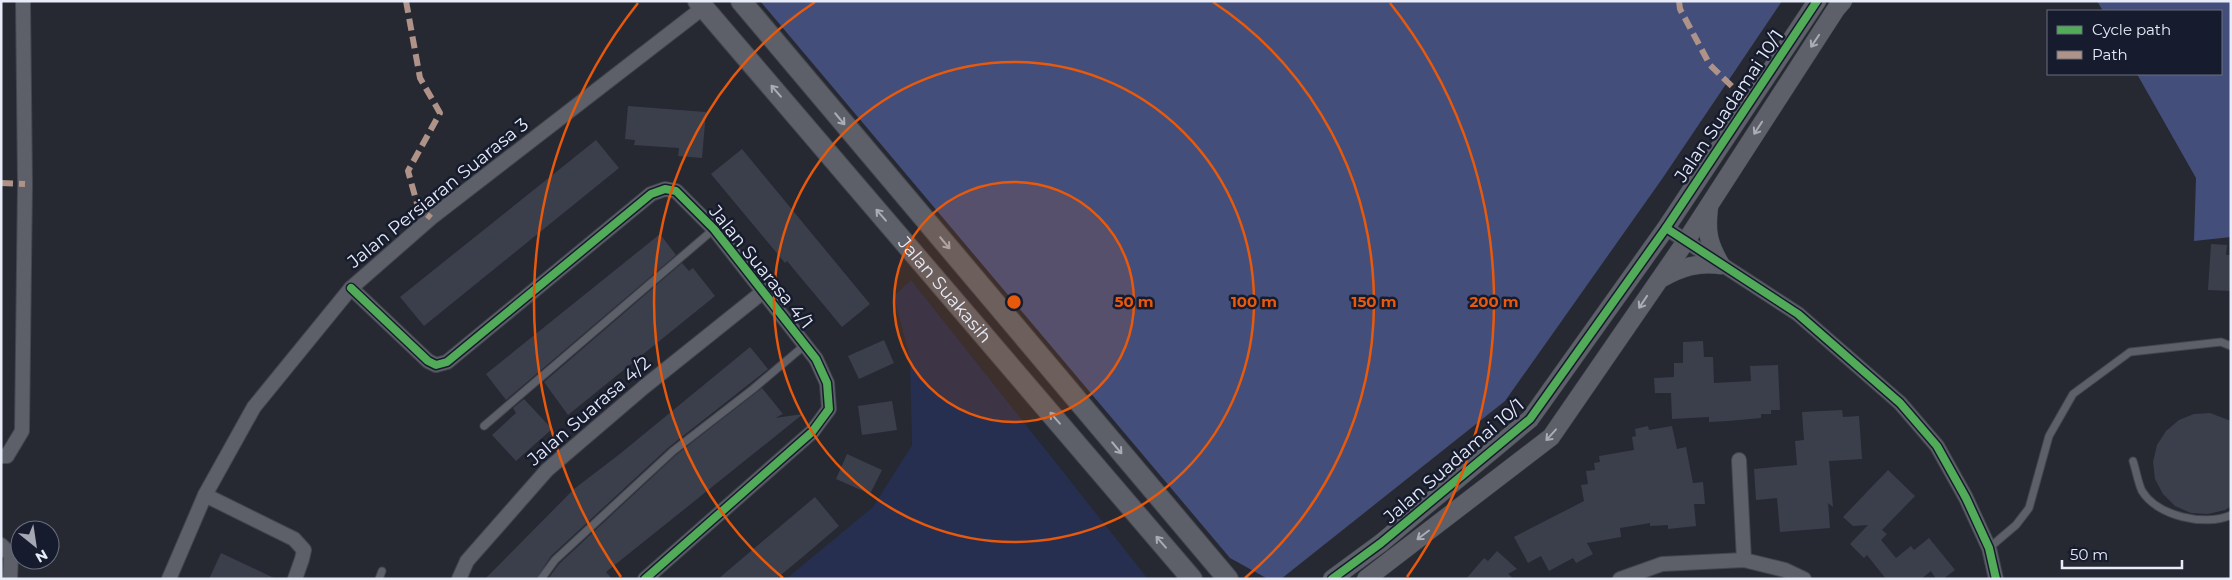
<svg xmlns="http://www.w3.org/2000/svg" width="2232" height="580" font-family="Montserrat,sans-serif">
<rect width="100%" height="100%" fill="#262932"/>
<path fill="#262f4f" d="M911,280l237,299h-362l87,-72 39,-62 -2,-86 -16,-63z"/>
<g fill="#434f7a">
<path d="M760,1h1022l-120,178 -157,222 -224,178h-13l-38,-21z"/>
<path d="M2097,1h134v236l-37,4 2,-63 -59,-104h84v-63h-118z"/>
</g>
<g fill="#3b3f4c">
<path d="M628,106l78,6 -4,46 -24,-2 1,-8 -45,-3 1,-5 -10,-1z"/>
<path d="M596,140l23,28 -195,158 -24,-29z"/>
<path d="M742,149l128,155 -28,23 -55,-66 -2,2 -74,-89z"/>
<path d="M660,234l16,21 -170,145 -20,-26z"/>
<path d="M2211,244l16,1 -1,10h5v36l-23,-1z"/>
<path d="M682,263l7,8 4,-3 22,28 -147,119 -24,-33z"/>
<path d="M884,340l10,23 -35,16 -11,-23z"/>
<path d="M1703,341l1,16h9l1,26 37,-2 -1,-15 28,-1 2,45h-9v4h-10v4l-33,3 -19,1v-5l-37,2 -1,-26h-16l-1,-15 20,-1v-14h9v-21z"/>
<path d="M750,347l18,22 -99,78 -118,109 -15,23h-51l89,-90 47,-36z"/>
<path d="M762,388l21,26 -8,4 28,-4 -197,158 6,7h-64l11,-15 117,-109z"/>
<path d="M524,399l28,30 -36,32 -24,-26 24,-22 -3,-5z"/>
<path d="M892,401l5,29 -35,5 -4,-29z"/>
<path d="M1842,410l1,7 16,-1 3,43 -33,2 4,46 -5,-4 2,25 -50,4 -3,-34 -21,2 -2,-31 43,-4 -2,-24 9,-1 -2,-28z"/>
<path d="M2210,413l21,8v85l-6,4 -17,4 -17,-1 -16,-7 -12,-12 -8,-15 -2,-17 4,-17 9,-14 13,-11 15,-6z"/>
<path d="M1648,426l1,4 23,-4 5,23 9,-2 7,36 10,-1 2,22h-11l2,22 -28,3v-4l-18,1v-3l-30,5 1,9 -34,6 6,11 -17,9 -3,-5 -24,13 -8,-15 -13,7 -14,-26 70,-36 -3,-16 7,-1 -2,-13 9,-1 -1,-7 6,-1 -1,-6 35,-6 -2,-13 4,-1 -1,-7z"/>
<path d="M847,454l35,16 -12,24 -34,-15z"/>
<path d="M1888,470l27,26 -33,34 5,4 -6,6 15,18 15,-12 3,4 15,-12 26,32 -12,9h-7l-5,-8 -10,8h-35l-19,-24 -3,3 -14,-14 18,-19 -15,1 -10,-9z"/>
<path d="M815,497l24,29 -34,29 -29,24h-58z"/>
<path d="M1497,551l20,18 -9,5 6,5h-48l18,-21 4,3z"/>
<path d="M221,553l55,26h-67z"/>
</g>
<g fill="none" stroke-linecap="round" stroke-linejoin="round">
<g stroke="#43464f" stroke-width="9">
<g id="service">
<path d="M484,426l230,-197"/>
<path d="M2133,461c3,9 5,22 9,30 15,25 63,36 89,24"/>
<path d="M1989,548l27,-23 13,-17 20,-72 24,-42 57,-42 91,-10 10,4"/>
<path d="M379,579l3,-8"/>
<path d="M541,579l14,-19 118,-109 80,-62 52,-44"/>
</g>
</g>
<g stroke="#43464f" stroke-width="16">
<g id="minor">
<path d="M1666,228l132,86 102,89 37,43 29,52 23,50 7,31"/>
<path d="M351,288l77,73 8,4 11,-3 204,-168 14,-5 11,2 38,38 102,130 11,24 2,26 -17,23 -167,147"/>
<path d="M1,456h6l15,-25 3,-247 -2,-183"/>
<path d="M1739,460l5,100"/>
<path d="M205,495l89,44 10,11 -2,9 -7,20"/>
<path d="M1,545l10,10 -1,24"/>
<path d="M169,579l36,-84 49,-88 97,-119 80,-70 273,-211"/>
<path d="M459,579l8,-18 80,-91 97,-83 120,-96"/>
<path d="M1620,579l42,-15 82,-4 41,10 19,9"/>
</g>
</g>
<g stroke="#43464f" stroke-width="19">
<g id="tertiary">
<path d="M1709,207c-3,24 -1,36 12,58"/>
<path d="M1662,278c20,-11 36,-16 59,-13"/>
<path d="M1332,579l49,-36 149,-124 136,-191 151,-227"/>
<path d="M1366,579l185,-142 135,-196 150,-232 7,-8"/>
</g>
</g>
<g stroke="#43464f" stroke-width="22">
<g id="secondary">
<path id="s1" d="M698,1l494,578"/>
<path d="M741,1l487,578"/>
</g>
</g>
<use href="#service" stroke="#5d6068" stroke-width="7"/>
<use href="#minor" stroke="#5d6068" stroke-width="14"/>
<use href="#tertiary" stroke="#5d6068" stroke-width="18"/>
<use href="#secondary" stroke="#5d6068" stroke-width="20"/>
<g stroke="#af9288" stroke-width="6" stroke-dasharray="12 6" stroke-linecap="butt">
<path d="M406,1l14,77 20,35 -32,58 10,36 13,11"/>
<path d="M1679,1l1,8 30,56 39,38"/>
<path d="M1,183l24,1"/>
</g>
<g stroke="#161c2e" stroke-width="11">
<g id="cycleway">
<path d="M1666,228l132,86 102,89 37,43 29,52 23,50 7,31"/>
<path d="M351,288l77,73 8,4 11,-3 204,-168 14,-5 11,2 38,38 102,130 11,24 2,26 -17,23 -167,147"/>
<path d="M1332,579l49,-36 149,-124 136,-191 151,-227"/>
</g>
</g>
<use href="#cycleway" stroke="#51ab58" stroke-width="8"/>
</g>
<defs><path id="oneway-shaft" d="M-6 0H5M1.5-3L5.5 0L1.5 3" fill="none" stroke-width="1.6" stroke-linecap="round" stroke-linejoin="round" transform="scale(1.25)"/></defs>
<g stroke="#a9adb8">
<use href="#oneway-shaft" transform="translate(1815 41) rotate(124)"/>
<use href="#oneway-shaft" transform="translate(776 91) rotate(-131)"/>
<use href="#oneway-shaft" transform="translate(840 119) rotate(50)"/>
<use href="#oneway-shaft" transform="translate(1758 128) rotate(123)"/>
<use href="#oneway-shaft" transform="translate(881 215) rotate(-131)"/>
<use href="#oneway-shaft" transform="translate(945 243) rotate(50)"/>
<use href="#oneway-shaft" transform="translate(1643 302) rotate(124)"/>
<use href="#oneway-shaft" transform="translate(1055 418) rotate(-131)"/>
<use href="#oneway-shaft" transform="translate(1551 435) rotate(132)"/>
<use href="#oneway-shaft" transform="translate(1117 448) rotate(50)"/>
<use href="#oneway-shaft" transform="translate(1423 535) rotate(143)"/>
<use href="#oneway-shaft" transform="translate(1161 542) rotate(-131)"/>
</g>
<circle cx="1014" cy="302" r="120" fill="#e8590c" fill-opacity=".12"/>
<g fill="none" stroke="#e8590c" stroke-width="2.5">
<circle cx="1014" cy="302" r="120"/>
<circle cx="1014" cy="302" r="240"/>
<path d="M783 578A360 360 0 0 1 815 2M1213 2A360 360 0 0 1 1245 578"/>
<path d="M621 577A480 480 0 0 1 638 3M1390 3A480 480 0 0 1 1407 577"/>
</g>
<g text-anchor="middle" stroke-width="5" stroke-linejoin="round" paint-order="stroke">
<g font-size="18" fill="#e8ecf9" stroke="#161c2e">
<text transform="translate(1729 106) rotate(-56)" y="6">Jalan Suadamai 10/1</text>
<text transform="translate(438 193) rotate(-39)" y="6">Jalan Persiaran Suarasa 3</text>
<text transform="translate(761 267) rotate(51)" y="6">Jalan Suarasa 4/1</text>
<text dy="6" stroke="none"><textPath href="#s1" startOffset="380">Jalan Suakasih</textPath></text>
<text transform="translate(589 411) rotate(-41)" y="6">Jalan Suarasa 4/2</text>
<text transform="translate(1454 461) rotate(-41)" y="6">Jalan Suadamai 10/1</text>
</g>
</g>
<circle cx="1014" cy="302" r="8" fill="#e8590c" stroke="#161c2e" stroke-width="2.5"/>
<g font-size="15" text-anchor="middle" font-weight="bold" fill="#e8590c" stroke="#161c2e" stroke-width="5" stroke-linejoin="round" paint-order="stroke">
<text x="1134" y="307">50 m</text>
<text x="1254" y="307">100 m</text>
<text x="1374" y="307">150 m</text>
<text x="1494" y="307">200 m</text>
</g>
<rect width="2232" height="580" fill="none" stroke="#e8ecf9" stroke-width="5"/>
<rect x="2047" y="10" width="175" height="65" fill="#161c2e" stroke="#6a6f7f"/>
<rect x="2057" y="26" width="25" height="8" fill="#51ab58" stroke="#6a6f7f"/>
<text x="2092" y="35" font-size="15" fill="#e8ecf9">Cycle path</text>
<rect x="2057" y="51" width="25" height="8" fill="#af9288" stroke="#6a6f7f"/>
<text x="2092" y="60" font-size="15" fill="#e8ecf9">Path</text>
<g transform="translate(35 545) rotate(150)"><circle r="24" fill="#161c2e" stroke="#6a6f7f"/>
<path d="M0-4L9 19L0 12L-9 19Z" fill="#a4a8b3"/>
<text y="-8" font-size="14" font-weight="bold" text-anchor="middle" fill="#e8ecf9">N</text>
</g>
<path d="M2062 560v8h120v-8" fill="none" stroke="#e8ecf9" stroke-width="2.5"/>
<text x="2070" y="560" font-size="15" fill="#e8ecf9" stroke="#161c2e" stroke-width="4" paint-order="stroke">50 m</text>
</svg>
